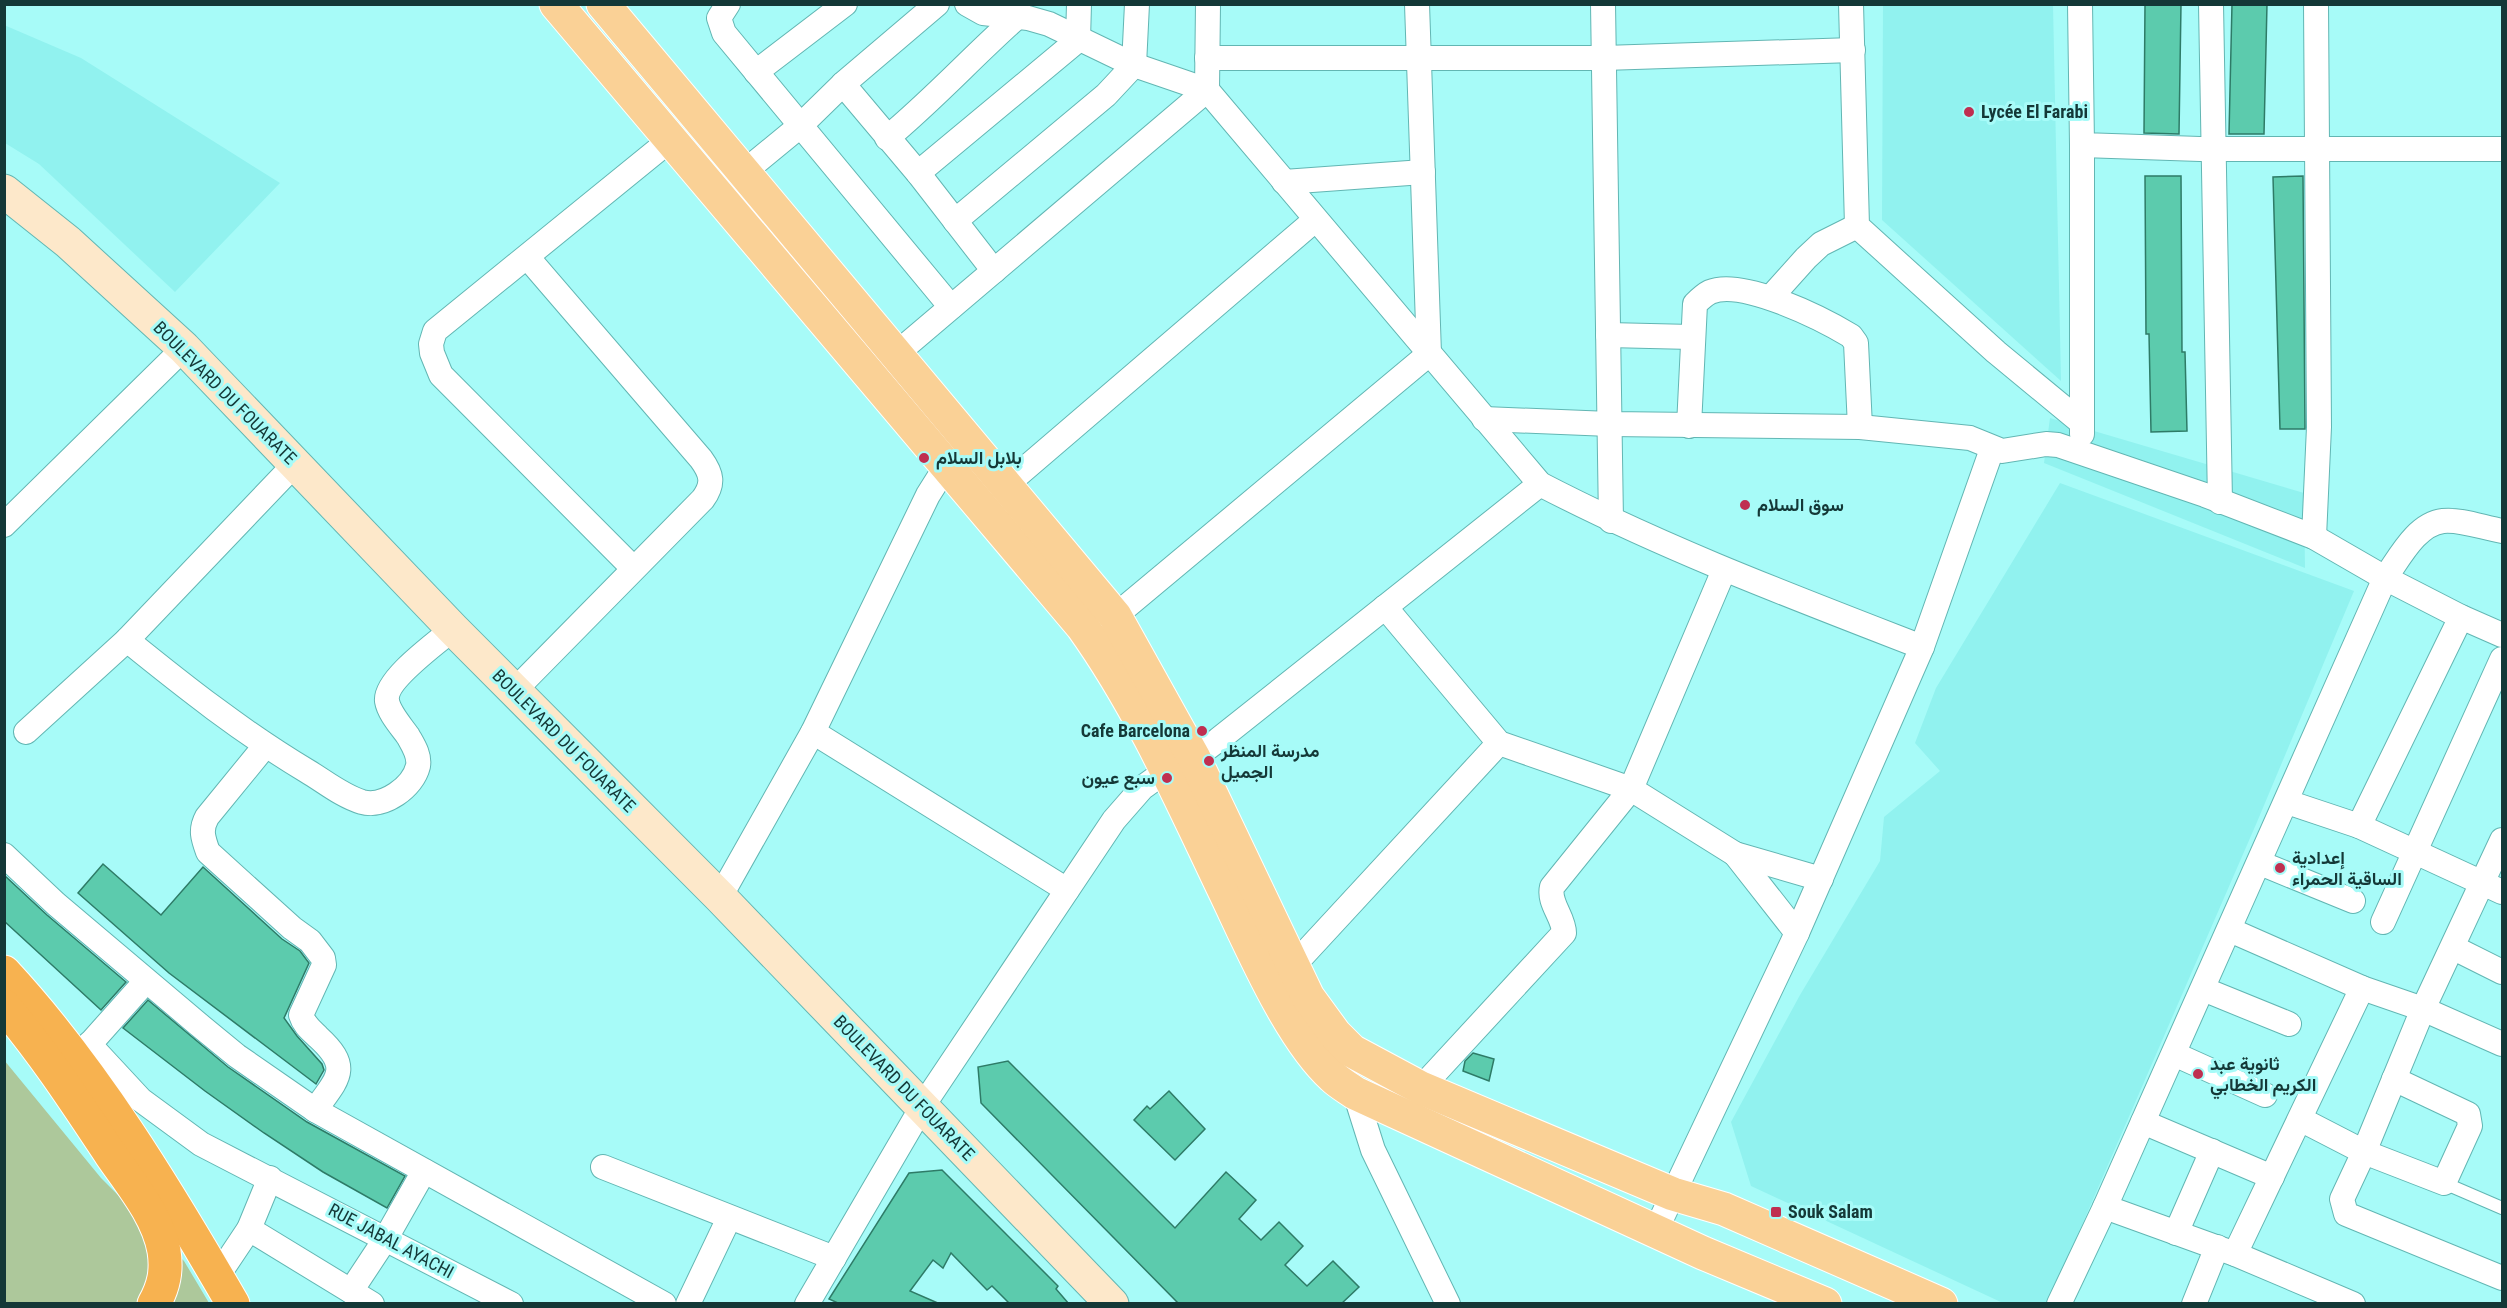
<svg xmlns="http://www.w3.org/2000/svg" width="2507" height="1308" font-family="'Roboto Condensed',Vazirmatn,sans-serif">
<rect width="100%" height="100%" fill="#a7fbf8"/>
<g fill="#91f2ef">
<path d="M1883,5h170l8,376 -179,-161z"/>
<path d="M4,25l77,33 199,125 -105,109 -136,-128 -34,-21z"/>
<path d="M2050,418l254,75 1,75 -261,-105z"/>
<path d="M2060,483l294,108 -97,231 -209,481h-45l-252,-117 -20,-64 69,-127 80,-134 4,-44 56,-46 -25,-28 21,-55z"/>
</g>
<path fill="#adc89b" d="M4,1060l97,118 83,83 25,42h-204z"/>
<g fill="#5ccbad" stroke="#2e7b67" stroke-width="1.5">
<path d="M2145,4h36l-2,130 -35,-1z"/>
<path d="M2232,4h35l-3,130h-35z"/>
<path d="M2145,176h36l1,176h3l2,79 -36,1 -2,-98h-3z"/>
<path d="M2303,176l2,253h-25l-7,-252z"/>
<path d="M103,864l58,51 42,-48 79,72 18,12 9,12 -25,55 13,18 25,28 2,6 -8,14 -147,-111 -91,-80z"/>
<path d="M4,875l43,40 79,67 -25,28 -97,-89z"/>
<path d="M148,1000l80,67 79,55 98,54 -18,32 -64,-36 -59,-39 -59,-42 -82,-63z"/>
<path d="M1473,1053l21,6 -5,22 -26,-10 2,-10z"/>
<path d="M1008,1061l167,167 51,-56 30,28 -17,19 22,21 18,-18 24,24 -18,19 22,21 26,-25 26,26 -18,17h-162l-198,-201 -3,-36z"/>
<path d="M1169,1091l36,38 -30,31 -41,-40 13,-14 3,3z"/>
<path d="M942,1170l116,116 -2,3 13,15h-59l-18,-18 -5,4 -36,-37 -8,15 -10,-8 -23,31 30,13h-100l-11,-5 80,-126z"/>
</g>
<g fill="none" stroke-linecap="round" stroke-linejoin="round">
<g stroke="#62b6b3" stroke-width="14">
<path id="lane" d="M2444,1183l58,25"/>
</g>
<g stroke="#62b6b3" stroke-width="26">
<g id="street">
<path d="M728,4l-9,14 5,15 227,274"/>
<path d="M967,4l16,9 45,5 21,6 85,41 73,25 333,394c123,64 253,113 382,163"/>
<path d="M1603,4l8,517"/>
<path d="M1851,4l6,222 139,126 86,71"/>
<path d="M2080,4l2,141 118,4h302"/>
<path d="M2211,4l9,498"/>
<path d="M1207,58h397l249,-8"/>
<path d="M756,72l89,-68"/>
<path d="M843,84l75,89 76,98"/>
<path d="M887,138c46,-38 86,-82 130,-121l1,-10"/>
<path d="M744,172l56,-46 43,-42 94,-80"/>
<path d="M918,173l160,-133 1,-36"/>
<path d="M1284,182l139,-10"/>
<path d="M955,221l151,-126 28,-30 3,-61"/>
<path d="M1771,297l35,-39 15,-14 36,-18"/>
<path d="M1608,335l84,2"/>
<path d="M896,354l311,-264 1,-86"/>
<path d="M1484,419l126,5 250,3 110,11 32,13 44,-7 12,1 147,50 109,42 71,41 76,39 41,18"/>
<path d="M1689,426l6,-122c4,-4 9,-9 15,-12 32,-14 113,27 141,44l5,7 4,84"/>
<path d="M2082,434v-289"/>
<path d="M1006,485l309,-265"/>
<path d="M4,525l180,-177"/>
<path d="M2314,537l5,-110 -3,-423"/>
<path d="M633,568l-192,-193 -9,-22 -1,-9 4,-13 235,-191"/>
<path d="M1385,607l114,136 132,46 104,65 86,25"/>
<path d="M1115,616l314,-262 -12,-350"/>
<path d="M127,640c58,47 115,92 180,131 17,10 35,25 55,31 22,6 51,-15 56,-36 2,-11 -5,-21 -10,-30 -7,-10 -19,-23 -21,-35 -3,-21 51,-59 66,-72"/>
<path d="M514,691l189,-192c11,-15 9,-25 -2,-40l-173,-201"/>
<path d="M26,732l101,-92 168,-176"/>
<path d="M813,732l254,158"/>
<path d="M265,746l-58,71c-7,13 -4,21 1,35l84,76 18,13 13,17 1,7 -23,50c3,10 10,15 17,22 34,31 20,41 -3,73"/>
<path d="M2287,802l72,24 102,-209"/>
<path d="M2359,826l143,66"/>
<path d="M2502,840l-79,169 -59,143 -22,47 4,15 156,64"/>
<path d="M1735,854l62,79"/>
<path d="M4,855l52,49 142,120 39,32 78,54 349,194"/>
<path d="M2260,863l93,38"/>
<path d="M720,897l93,-165 115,-237 17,-27"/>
<path d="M2383,922l119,-263"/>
<path d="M2230,930l132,58 61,21 79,35"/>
<path d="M2454,948l48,24"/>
<path d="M1293,966l206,-223"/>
<path d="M2203,989l86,35"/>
<path d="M89,1044l52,56 60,44 310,160"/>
<path d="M2174,1054l91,41"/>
<path d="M80,1055l66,-74"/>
<path d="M1421,1088l143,-155c0,-16 -16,-30 -12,-46l79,-98 93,-219"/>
<path d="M1355,1093l18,57 75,154"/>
<path d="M2300,1119l64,33 80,31 26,-57 -2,-12 -74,-35"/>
<path d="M2143,1122l129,55"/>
<path d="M603,1167l231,91"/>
<path d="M2105,1207l130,47 118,50"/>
<path d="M249,1229l123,75"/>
<path d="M1656,1230l141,-297 125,-286 70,-198"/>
<path d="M2176,1233l36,-82"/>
<path d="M2235,1254l127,-266"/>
<path d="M217,1277l32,-48 21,-51"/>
<path d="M351,1291l35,-53 38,-67"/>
<path d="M688,1304l41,-86"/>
<path d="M807,1304l115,-197 192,-287 28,-32 25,-18 27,-12 24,-18 322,-256"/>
<path d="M2059,1304l46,-97 280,-629c14,-19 31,-54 58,-57 18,-2 41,7 59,10"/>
<path d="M2194,1304l23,-57"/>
</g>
</g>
<g stroke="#62b6b3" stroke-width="35">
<path id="secondary" d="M4,191l64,51 116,106 269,281 267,268 392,407"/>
</g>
<g stroke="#fff" stroke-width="35">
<g id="primary">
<path d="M556,4l526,622c58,81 99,174 142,264 26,54 65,147 109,187 6,6 15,11 22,16l348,160 122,51"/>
<path d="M603,4l512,612 79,142 114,239 27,37 17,17 69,37 252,106 51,15 217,95"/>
</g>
</g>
<g stroke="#fff" stroke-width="35">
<g id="highway">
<path d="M4,972c90,97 163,218 229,332"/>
<path d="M4,1006c40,47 73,98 107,149 20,29 47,61 53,96 3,20 0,35 -10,53"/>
</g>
</g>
<use href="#lane" stroke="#fff" stroke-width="12"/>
<use href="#street" stroke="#fff" stroke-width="24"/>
<use href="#secondary" stroke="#fde8ca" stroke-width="33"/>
<use href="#primary" stroke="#fad196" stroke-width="33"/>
<use href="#highway" stroke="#f7b250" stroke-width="33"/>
</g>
<g fill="#bf2f50" stroke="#a7fbf8" stroke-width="2">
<circle cx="1969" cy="112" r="6"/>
<circle cx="924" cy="458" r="6"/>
<circle cx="1745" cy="505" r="6"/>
<circle cx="1202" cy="731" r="6"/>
<circle cx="1209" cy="761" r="6"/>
<circle cx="1167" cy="778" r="6"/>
<circle cx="2280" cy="868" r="6"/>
<circle cx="2198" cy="1074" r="6"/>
<rect x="1770" y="1206" width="12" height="12" rx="3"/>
</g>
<g text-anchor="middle" stroke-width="6" stroke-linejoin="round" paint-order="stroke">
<g font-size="18" font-weight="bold" fill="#143837" stroke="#a7fbf8" text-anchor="start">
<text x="1981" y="118">Lycée El Farabi</text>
<text x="936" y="464">بلابل السلام</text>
<text x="1757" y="511">سوق السلام</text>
<text x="1190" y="737" text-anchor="end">Cafe Barcelona</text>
<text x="1221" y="757">مدرسة المنظر<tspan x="1221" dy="21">الجميل</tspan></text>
<text x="1155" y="784" text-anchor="end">سبع عيون</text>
<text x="2292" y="864">إعدادية<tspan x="2292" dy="21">الساقية الحمراء</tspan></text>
<text x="2210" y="1070">ثانوية عبد<tspan x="2210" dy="21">الكريم الخطابي</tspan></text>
<text x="1788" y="1218">Souk Salam</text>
</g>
<g font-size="18" fill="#143837" stroke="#a7fbf8">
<text transform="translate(225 393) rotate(45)" y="6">BOULEVARD DU FOUARATE</text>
<text transform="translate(564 741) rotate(45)" y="6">BOULEVARD DU FOUARATE</text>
<text transform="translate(904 1088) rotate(46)" y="6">BOULEVARD DU FOUARATE</text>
<text transform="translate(391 1241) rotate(28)" y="6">RUE JABAL AYACHI</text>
</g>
</g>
<rect width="2507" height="1308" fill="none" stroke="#143837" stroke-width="12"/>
</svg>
